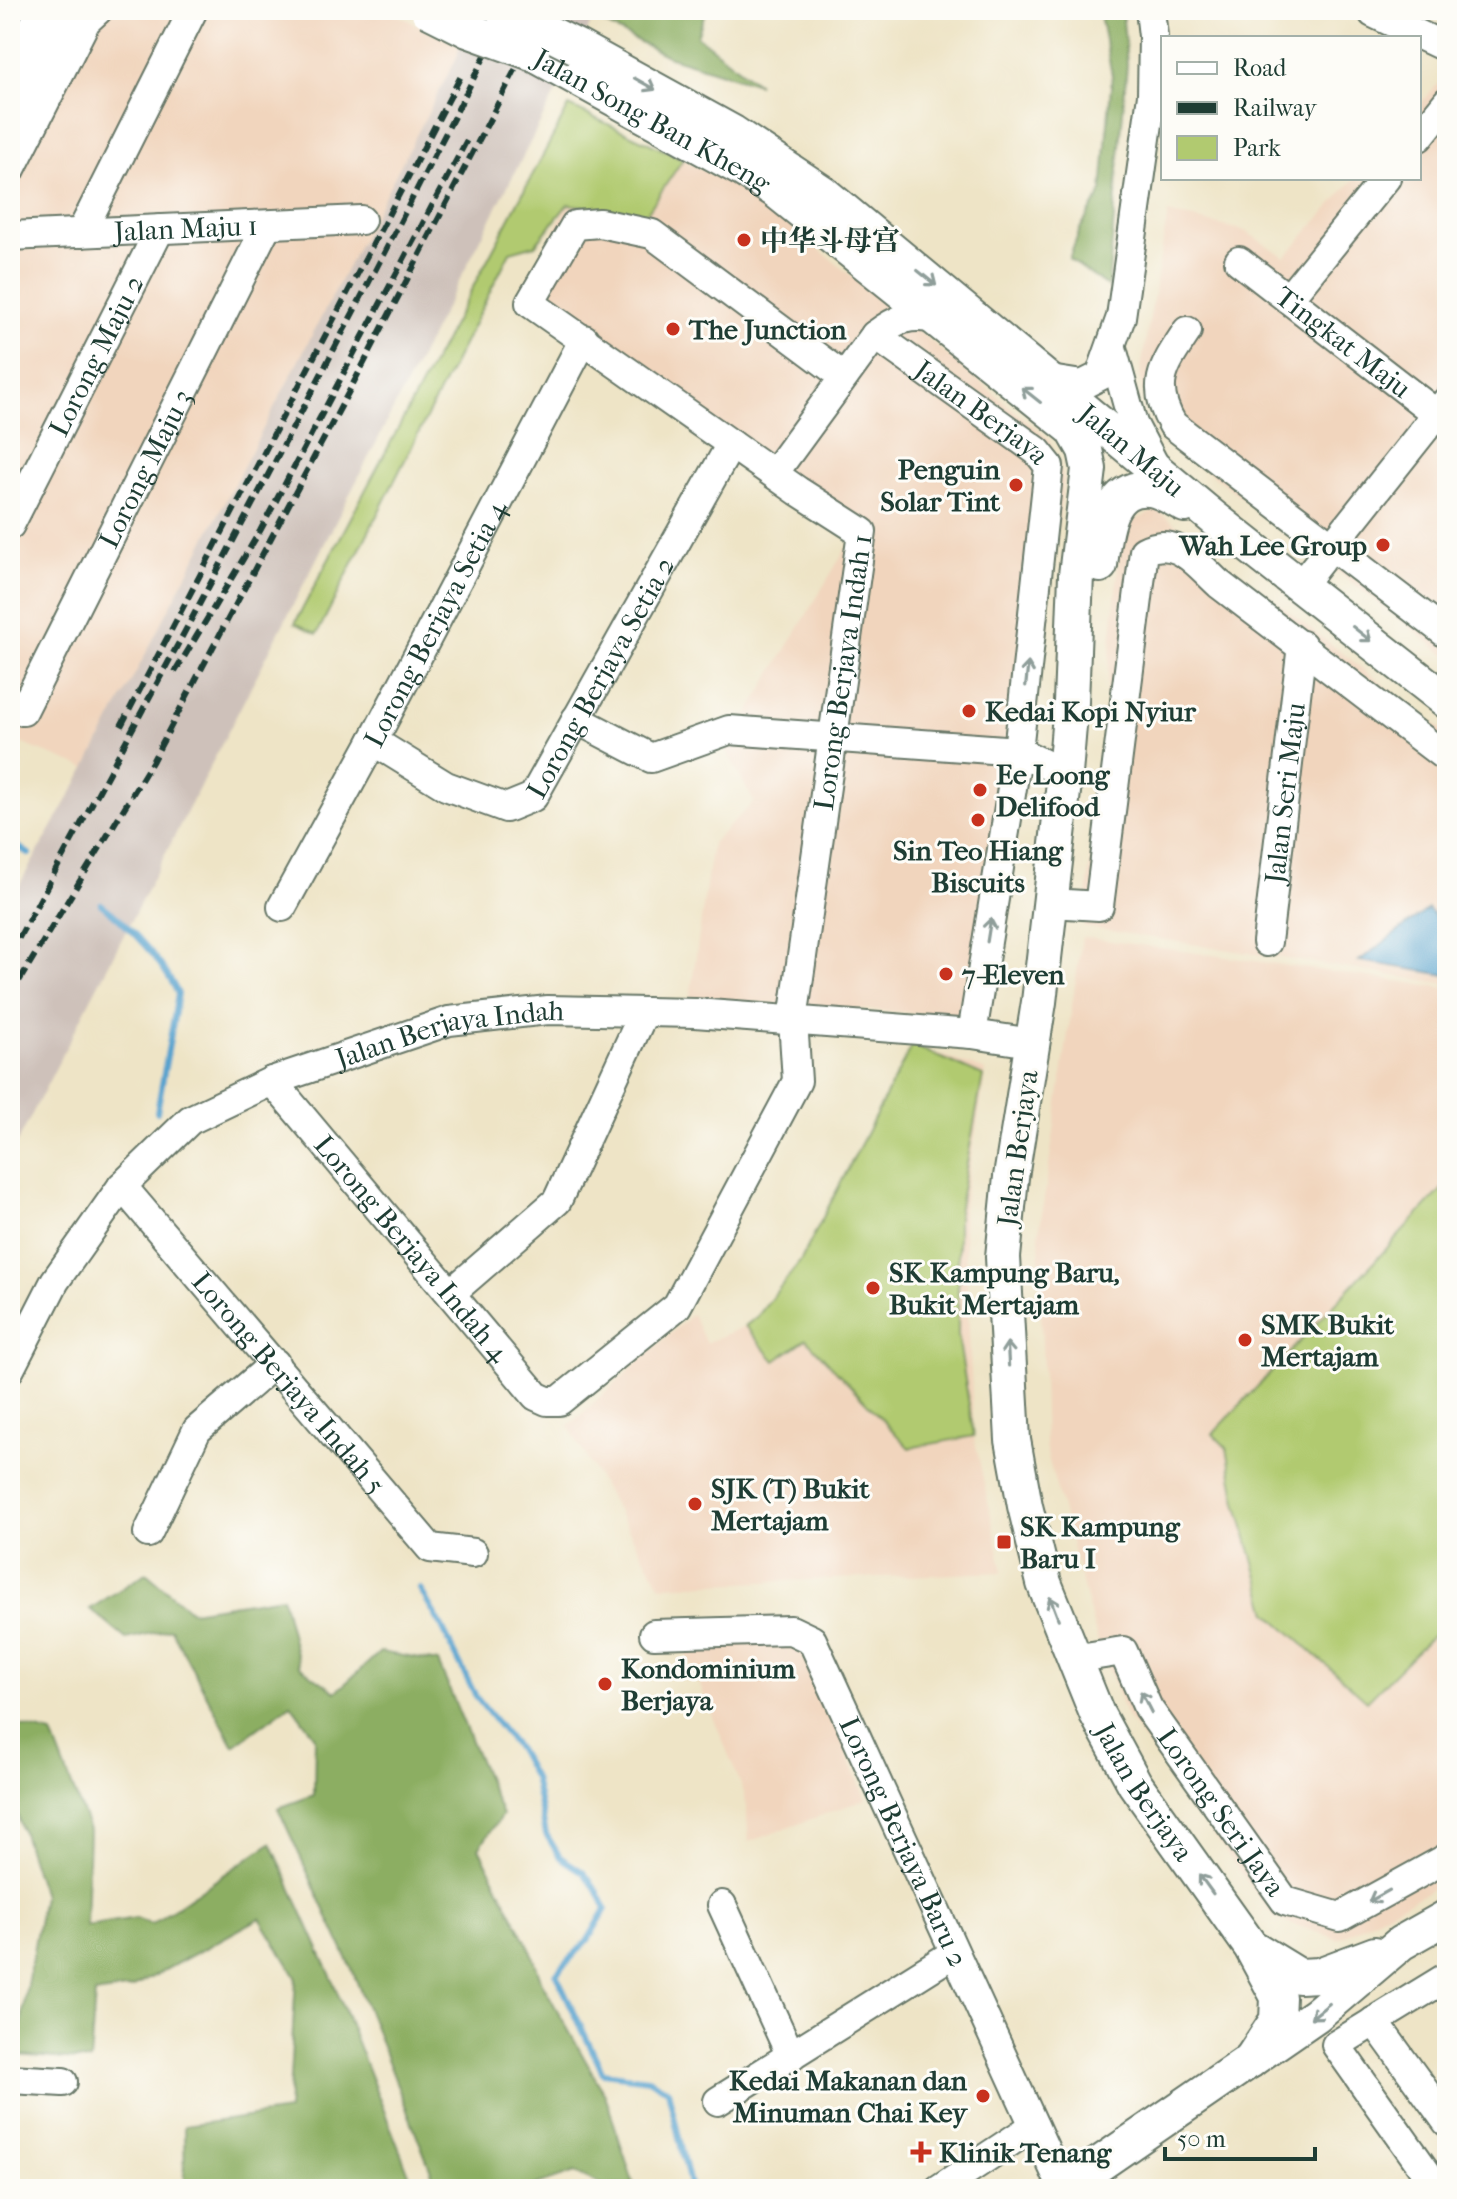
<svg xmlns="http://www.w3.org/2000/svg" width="1457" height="2199" font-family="'IM FELL French Canon','Noto Serif SC',serif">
<rect width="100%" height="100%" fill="#fdfcf7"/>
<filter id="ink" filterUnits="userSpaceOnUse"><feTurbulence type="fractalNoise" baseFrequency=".0125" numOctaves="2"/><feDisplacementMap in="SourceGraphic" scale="16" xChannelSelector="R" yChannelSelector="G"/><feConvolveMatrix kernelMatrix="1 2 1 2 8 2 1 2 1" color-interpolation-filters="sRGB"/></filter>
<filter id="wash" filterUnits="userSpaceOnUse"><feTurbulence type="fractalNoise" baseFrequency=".006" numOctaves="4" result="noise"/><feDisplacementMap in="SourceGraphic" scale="32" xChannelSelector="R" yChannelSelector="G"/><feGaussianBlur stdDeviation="1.8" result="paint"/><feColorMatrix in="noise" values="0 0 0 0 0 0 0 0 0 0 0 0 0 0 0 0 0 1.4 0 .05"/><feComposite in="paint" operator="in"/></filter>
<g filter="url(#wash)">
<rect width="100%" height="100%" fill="#eee4c6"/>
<g fill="#f1d5bd">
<path d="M92,10h295l72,35 -2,12 -371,711 -63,-24 -13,-10v-601z"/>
<path d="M1447,74v582l-284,-219 -19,-35 -4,-28 28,-161 77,18 40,26 70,-79h64v-73z"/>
<path d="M683,159l80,44 285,235 9,20 7,22 -75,538 -299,-20 22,-155 42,-41 -28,-51 126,-213 -326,-245 41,-89 78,12z"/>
<path d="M1157,510l290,224v250l-363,-57 38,-401z"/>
<path d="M1082,937l365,51v893l-109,58 -64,-21 -148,-202 -29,-77 -52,-193 -6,-212z"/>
<path d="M912,1045l74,26 -23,136 11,229 29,136 -342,14 -93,-160 124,-112 14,29 39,-17 12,-9 44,-57z"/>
<path d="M786,1643l21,14 59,142 -117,43 -4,-47 -61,-149z"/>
</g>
<path fill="#cec1ba" d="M468,10h130l-588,1147v-256l76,-133 371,-711z"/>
<g fill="#b1ca70" stroke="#688452" stroke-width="2">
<path d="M569,106l114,53 -38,57 -77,-12 -33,41 -25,7 -193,382 -22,-11z"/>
<path d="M912,1045l71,31 -25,136v124l16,100 -65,12 -103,-109 -31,22 -30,-35 12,-9 44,-57z"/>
<path d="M1447,1184v437l-80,80 -99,-88 -31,-111 -10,-54 -14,-14z"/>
</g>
<g fill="#8cae62" stroke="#56764b" stroke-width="2">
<path d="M598,10h108l-9,26 61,48 -91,-28 -74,-38z"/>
<path d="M1099,10h23l5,54 -19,223 -39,-28 12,-32 21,-35 10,-117z"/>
<path d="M146,1573l45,38 91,-14 17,69 37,26 44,-40 58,10 64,153 -23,33 53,105 10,30 63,112 29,90 -30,1 -29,-14 -49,17h-88l-87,-222 -73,-159 36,-13 1,-58 -24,-33 -57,42 -63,-117 -45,10 -36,-30z"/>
<path d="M10,1723l42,11 37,96 -3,96 50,-8 15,6 120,-81 59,131 85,215h-230l-1,-63 104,-15 8,-134 -36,-59 -128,70 -37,6 -5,67 -72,-6 7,-59 18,-100 -33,-104z"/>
</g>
<path fill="#56a2ce" stroke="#3a7081" stroke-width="2" d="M1428,909l19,20v46l-88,-14z"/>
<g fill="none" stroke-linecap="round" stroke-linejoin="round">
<g stroke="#56a2ce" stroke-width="6">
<path d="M10,841l19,13"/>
<path d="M101,904c27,20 63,59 77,90l-21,118"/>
<path d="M420,1589l21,36 35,72 44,55 14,26 12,56 14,23 23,15 14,18 9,19 -18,31 -32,34 47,99 45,6 20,11 23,99"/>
</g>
</g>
</g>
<g filter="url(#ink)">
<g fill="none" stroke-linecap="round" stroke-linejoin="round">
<g stroke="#677767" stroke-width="32">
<g id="minor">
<path d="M1373,13l74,35"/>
<path d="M10,74l31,-64"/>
<path d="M1419,137l28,-35"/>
<path d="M10,171l76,-150 12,-11"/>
<path d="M81,233l112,-223"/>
<path id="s1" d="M10,236l351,-16"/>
<path id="s2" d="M1239,261l208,161"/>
<path d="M1288,299l98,-121"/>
<path d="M1187,331c-23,35 -38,54 -14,94l274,209"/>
<path id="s3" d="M875,335l162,116 12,15 -31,285 -46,283"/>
<path d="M1112,348l21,76 22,42"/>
<path d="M1050,380l32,5 18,-9 21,-59 31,-222 1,-59 -3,-26"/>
<path d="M774,473l101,-138c23,-17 34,-21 62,-16"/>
<path id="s4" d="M10,525l150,-296"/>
<path d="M1300,586l147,-185"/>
<path id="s5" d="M10,701l13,10 244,-486"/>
<path d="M576,719l75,39 78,-28 289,21 47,23"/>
<path id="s6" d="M373,741l73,45 60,22 27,-11 198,-353"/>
<path d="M1051,903l48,3 45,-355c32,-17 53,13 75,33l228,174"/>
<path id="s7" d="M282,907l91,-166 211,-402"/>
<path id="s8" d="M1267,942l35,-297"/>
<path id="s9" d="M272,1081l264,315 11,5h12l118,-95 120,-225 -4,-61 69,-488 -64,-41 -268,-188 45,-78 25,-2 52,11 192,143"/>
<path id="s10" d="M122,1186l308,362 43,5"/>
<path d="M451,1293l106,-92 87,-189"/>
<path id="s11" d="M10,1369l45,-88 67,-95 68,-66 82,-39 177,-60 99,-11 147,3 277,21 60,9"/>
<path d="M148,1533l49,-103 78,-67"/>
<path id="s12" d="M654,1634l137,-4 21,10 251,549"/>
<path id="s13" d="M1073,1659l50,-8 25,57 137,193 55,16 107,-59"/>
<path d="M722,1905l69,151"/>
<path d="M1374,2021l73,101"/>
<path d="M10,2079l53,3"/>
<path d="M718,2101l236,-148"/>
<path d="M939,2189l95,-63"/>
<path d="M1438,2189l-102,-144 111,-68"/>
</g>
</g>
<g stroke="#677767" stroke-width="38">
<g id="major">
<path id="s14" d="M577,47l156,86 90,60 392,326 232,182"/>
<path id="s15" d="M532,53l210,116 33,21 298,239 12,21 4,19 -13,106 -5,127 -6,72 -26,228 -28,175 -8,80 10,183 12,66 19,77 53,131 38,70 116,163 27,50 -1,23 -27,41"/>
<path d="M10,111l56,-101"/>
<path d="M1100,565c4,-31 7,-81 50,-76 11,1 25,11 35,16"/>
<path d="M1255,1949l44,27 20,-1 56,-21"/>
<path d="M1063,2189l253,-174 85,-72 46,-26"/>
</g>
</g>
<use href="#minor" stroke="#fff" stroke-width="28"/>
<use href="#major" stroke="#fff" stroke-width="34"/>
<g stroke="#1f3d34" stroke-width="6" stroke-dasharray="12 6" stroke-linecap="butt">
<path d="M175,672l85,-141 209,-395"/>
<path d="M121,726l341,-652"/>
<path d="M10,954c171,-312 338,-626 498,-944"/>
<path d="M10,996l142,-234 211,-397 183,-355"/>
</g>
<g stroke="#677767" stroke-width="38" stroke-linecap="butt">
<g id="major-bridge">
<path d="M428,10l40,20 64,23"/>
<path d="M503,10l74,37"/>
</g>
</g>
<use href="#major-bridge" stroke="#fff" stroke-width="34"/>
</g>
<defs><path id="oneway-shaft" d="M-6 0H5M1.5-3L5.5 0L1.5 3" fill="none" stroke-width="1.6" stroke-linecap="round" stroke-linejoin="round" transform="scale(2)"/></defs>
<g stroke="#8f9e9a">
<use href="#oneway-shaft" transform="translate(645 84) rotate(29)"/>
<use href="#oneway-shaft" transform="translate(927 278) rotate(39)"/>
<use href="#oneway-shaft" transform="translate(1031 395) rotate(-142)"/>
<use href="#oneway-shaft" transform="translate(1362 634) rotate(38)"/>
<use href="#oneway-shaft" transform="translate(1027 674) rotate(-84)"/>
<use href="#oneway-shaft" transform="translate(989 930) rotate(-81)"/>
<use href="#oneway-shaft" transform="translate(1008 1354) rotate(-93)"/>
<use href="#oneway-shaft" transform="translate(1054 1608) rotate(-111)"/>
<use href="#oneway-shaft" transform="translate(1146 1702) rotate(-117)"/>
<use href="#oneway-shaft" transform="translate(1206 1884) rotate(-126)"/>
<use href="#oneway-shaft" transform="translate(1379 1896) rotate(151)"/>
<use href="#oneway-shaft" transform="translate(1320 2011) rotate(141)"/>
</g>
</g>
<g fill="#c8321e" stroke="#fdfcf7" stroke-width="3">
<circle cx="744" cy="240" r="8"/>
<circle cx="673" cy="329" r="8"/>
<circle cx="1016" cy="485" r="8"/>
<circle cx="1383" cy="545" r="8"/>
<circle cx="969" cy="711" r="8"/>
<circle cx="980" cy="790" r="8"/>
<circle cx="978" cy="820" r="8"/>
<circle cx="946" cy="974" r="8"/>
<circle cx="873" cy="1288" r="8"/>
<circle cx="1245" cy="1340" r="8"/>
<circle cx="695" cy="1504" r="8"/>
<rect x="996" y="1534" width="16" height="16" rx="4"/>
<circle cx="605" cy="1684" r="8"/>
<circle cx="983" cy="2096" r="8"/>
<path d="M917 2140h8v8h8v8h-8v8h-8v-8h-8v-8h8z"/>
</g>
<g text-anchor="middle" stroke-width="6" stroke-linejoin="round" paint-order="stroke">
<g font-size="28" fill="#1f3d34" stroke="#fdfcf7">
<text dy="10" stroke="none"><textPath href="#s15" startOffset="138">Jalan Song Ban Kheng</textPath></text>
<text dy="10" stroke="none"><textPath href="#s1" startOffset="176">Jalan Maju 1</textPath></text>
<text dy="10" stroke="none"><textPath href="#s2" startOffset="132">Tingkat Maju</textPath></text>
<text dy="10" stroke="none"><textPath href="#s4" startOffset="190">Lorong Maju 2</textPath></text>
<text dy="10" stroke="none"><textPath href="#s3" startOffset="132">Jalan Berjaya</textPath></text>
<text dy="10" stroke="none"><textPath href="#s14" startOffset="688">Jalan Maju</textPath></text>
<text dy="10" stroke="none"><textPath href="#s5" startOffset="288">Lorong Maju 3</textPath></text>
<text dy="10" stroke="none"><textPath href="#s7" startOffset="322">Lorong Berjaya Setia 4</textPath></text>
<text dy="10" stroke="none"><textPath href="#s6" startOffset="316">Lorong Berjaya Setia 2</textPath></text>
<text dy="10" stroke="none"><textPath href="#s9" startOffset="1254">Lorong Berjaya Indah 1</textPath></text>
<text dy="10" stroke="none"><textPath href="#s8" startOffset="150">Jalan Seri Maju</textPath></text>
<text dy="10" stroke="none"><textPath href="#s11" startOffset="586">Jalan Berjaya Indah</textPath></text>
<text transform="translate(1017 1148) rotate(-82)" y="10">Jalan Berjaya</text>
<text dy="10" stroke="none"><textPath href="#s9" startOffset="218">Lorong Berjaya Indah 4</textPath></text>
<text dy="10" stroke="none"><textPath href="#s10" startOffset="258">Lorong Berjaya Indah 5</textPath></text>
<text dy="10" stroke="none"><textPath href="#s15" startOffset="2060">Jalan Berjaya</textPath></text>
<text dy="10" stroke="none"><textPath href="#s13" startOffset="240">Lorong Seri Jaya</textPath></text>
<text dy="10" stroke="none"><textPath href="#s12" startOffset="382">Lorong Berjaya Baru 2</textPath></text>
</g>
<g font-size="28" font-weight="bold" fill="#1f3d34" stroke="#fdfcf7" text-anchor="start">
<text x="760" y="250">中华斗母宫</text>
<text x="689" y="339">The Junction</text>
<text x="1000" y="479" text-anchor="end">Penguin<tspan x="1000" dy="32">Solar Tint</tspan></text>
<text x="1367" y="555" text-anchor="end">Wah Lee Group</text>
<text x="985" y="721">Kedai Kopi Nyiur</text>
<text x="996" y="784">Ee Loong<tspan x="996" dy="32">Delifood</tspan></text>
<text x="978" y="860" text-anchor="middle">Sin Teo Hiang<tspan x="978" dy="32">Biscuits</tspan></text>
<text x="962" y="984">7-Eleven</text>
<text x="889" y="1282">SK Kampung Baru,<tspan x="889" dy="32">Bukit Mertajam</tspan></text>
<text x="1261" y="1334">SMK Bukit<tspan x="1261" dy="32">Mertajam</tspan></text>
<text x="711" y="1498">SJK (T) Bukit<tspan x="711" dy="32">Mertajam</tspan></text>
<text x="1020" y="1536">SK Kampung<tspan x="1020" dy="32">Baru I</tspan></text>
<text x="621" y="1678">Kondominium<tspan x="621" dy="32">Berjaya</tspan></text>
<text x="967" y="2090" text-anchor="end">Kedai Makanan dan<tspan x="967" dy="32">Minuman Chai Key</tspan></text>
<text x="939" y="2162">Klinik Tenang</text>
</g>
</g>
<rect width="1457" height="2199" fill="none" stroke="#fdfcf7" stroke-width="40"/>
<rect x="1161" y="36" width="260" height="144" fill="#fdfcf7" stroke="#a4b0a9" stroke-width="2"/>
<rect x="1177" y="62" width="40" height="12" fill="#ffffff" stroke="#a4b0a9" stroke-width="2"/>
<text x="1233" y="76" font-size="24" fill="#1f3d34">Road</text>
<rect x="1177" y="102" width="40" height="12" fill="#1f3d34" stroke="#a4b0a9" stroke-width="2"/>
<text x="1233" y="116" font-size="24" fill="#1f3d34">Railway</text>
<rect x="1177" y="136" width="40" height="24" fill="#b1ca70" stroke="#a4b0a9" stroke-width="2"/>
<text x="1233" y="156" font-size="24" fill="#1f3d34">Park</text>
<path d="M1165 2147v12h150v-12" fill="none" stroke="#1f3d34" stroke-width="4"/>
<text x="1177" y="2147" font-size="24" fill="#1f3d34" stroke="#fdfcf7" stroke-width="6" paint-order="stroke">50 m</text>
</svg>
